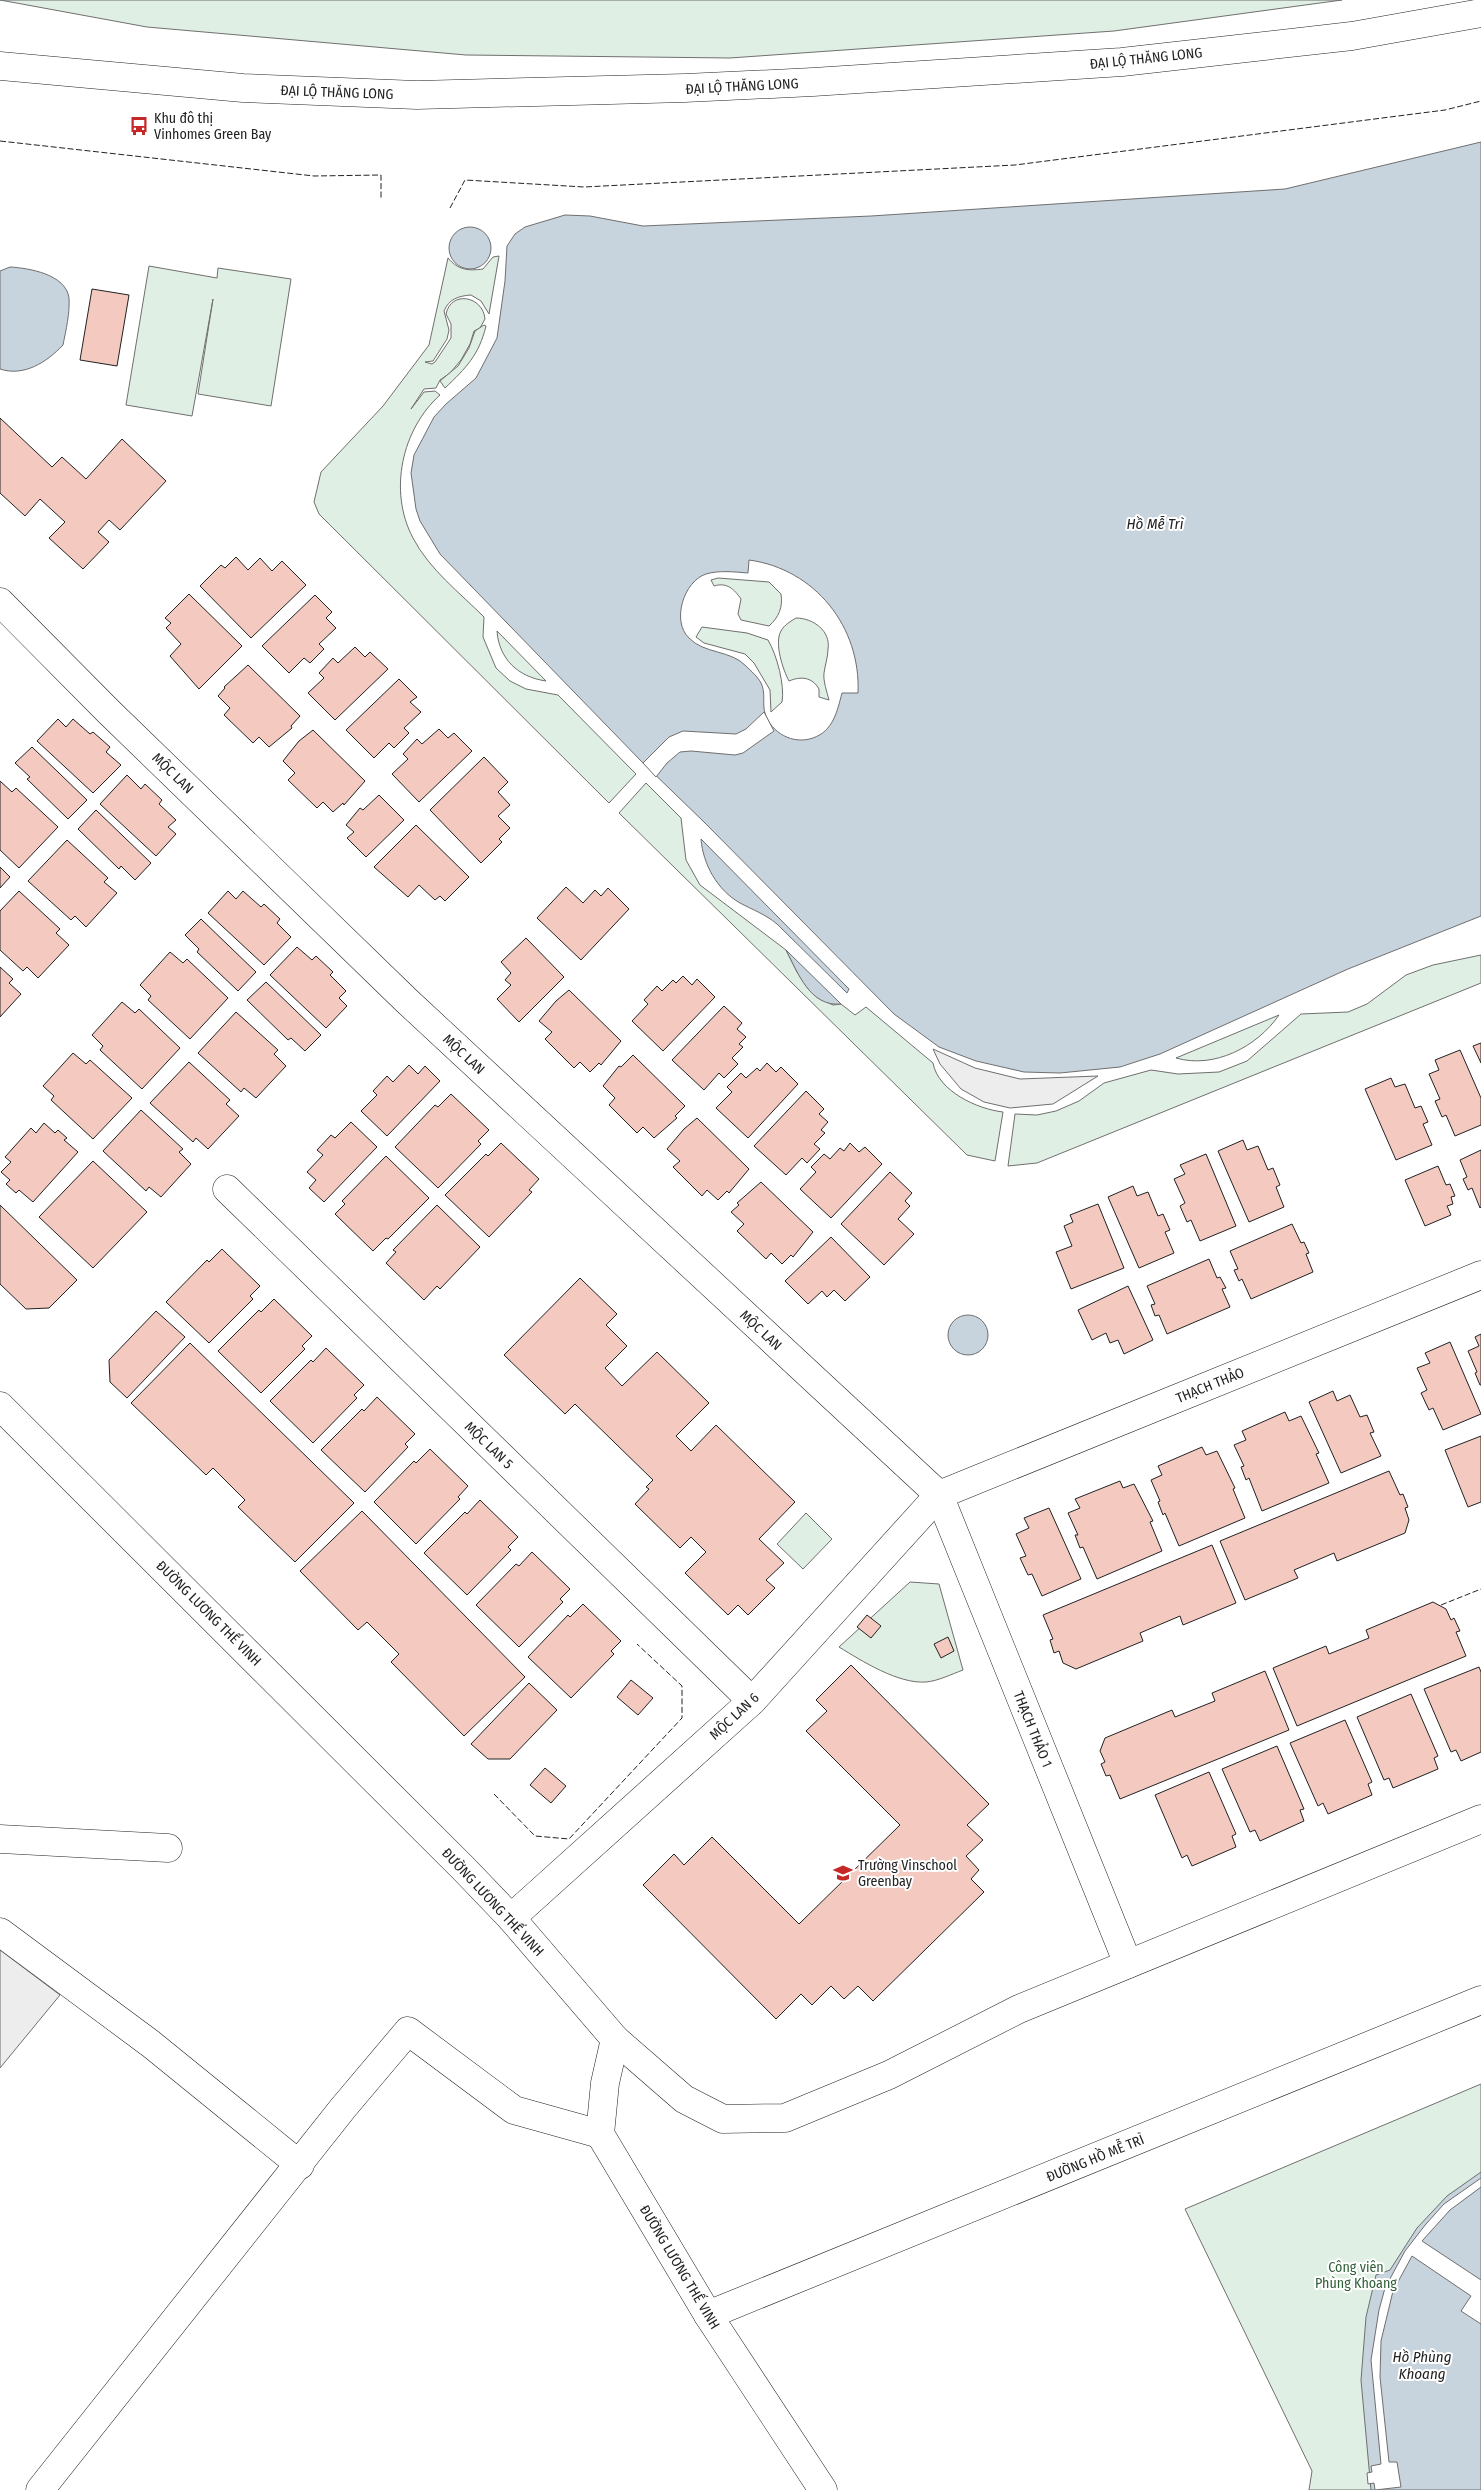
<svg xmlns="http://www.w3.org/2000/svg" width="1481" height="2490" font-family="'Fira Sans Condensed',sans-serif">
<rect width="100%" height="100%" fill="#fff"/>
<g fill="#e0efe3" stroke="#6f6f6f">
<path d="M0,0h1342l-228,31 -384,27 -264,-3 -319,-28z"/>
<path d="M499,256l-10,58 -8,-13 -10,-6c-13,1 -22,4 -27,16l5,19 -2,9 -14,22 -8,1 7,2 3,-2 16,-24v-14l-5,-10c5,-24 37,-18 39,5l-5,9 -6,3 -4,13 -9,16 -11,13 -10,7 -4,8 -12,1 -13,20 13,-17 11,-1 5,4c-38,34 -52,96 -27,143 16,31 47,55 71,79l-1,20 13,31 14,13 16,8 32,6 78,79 -27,29 -290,-289 -5,-12 7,-30 62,-66 46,-61 19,-87c10,12 20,13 35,11l10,-12z"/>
<path d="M149,266l68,12 1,-10 73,11 -20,127 -73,-12 15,-95 -21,117 -66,-11z"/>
<path d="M484,325l2,1c-7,29 -20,42 -41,62l-5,-7 18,-15 11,-18 6,-17z"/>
<path d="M718,578l51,4 12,12c2,13 -2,23 -12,32l-28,-6 -3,-6 3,-15c-7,-10 -14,-17 -27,-13l-3,-6z"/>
<path d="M796,618c17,0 35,13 32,31 0,8 -3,16 -4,24 -1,8 3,19 5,27l-10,-3v-8c-7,-12 -18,-13 -30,-8 -6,-11 -15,-38 -8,-50 3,-6 10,-10 15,-13z"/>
<path d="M702,627l45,6 21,7c9,15 17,46 14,62l-11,10 -1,-22 -16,-27 -9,-9 -41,-11 -8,-6z"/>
<path d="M497,631l49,50c-28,-4 -47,-22 -49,-50z"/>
<path d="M646,783l35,35 5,42 14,25 86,65 11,22 12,18 9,8 15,7 8,-1 14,11 11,-8 67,56c5,28 44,46 70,49l-8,49 -28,-6 -348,-342z"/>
<path d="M1481,955v28l-444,180 -29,3 7,-52 22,1 19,-4 23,-10 25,-18 47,-13 27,4 41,-2 28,-11 54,-47 47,-2 19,-8 39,-29 27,-10z"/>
<path d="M1279,1015c-22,32 -65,54 -103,43z"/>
<path d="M806,1513l26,26 -29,30 -26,-25z"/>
<path d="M910,1582l29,2 24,86c-11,4 -25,11 -37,12 -28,2 -64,-21 -87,-35z"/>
<path d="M1481,2084v406h-172l3,-19 -127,-262z"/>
</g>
<g fill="#ededed" stroke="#6f6f6f">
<path d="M933,1049l42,19 45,11 78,-3 -45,28 -43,4 -26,-6 -23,-13 -21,-25z"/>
<path d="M0,1950l60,45 -60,73z"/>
</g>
<g fill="#c7d3dd" stroke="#6f6f6f" fill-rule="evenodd">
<path d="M1481,142v774l-133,53 -188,85 -40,13 -60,6 -36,-1 -48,-11 -37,-14 -45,-33 -190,-192 -61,-59 -203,-209 -20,-33 -4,-12 -5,-36 3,-18 20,-38 12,-13 30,-26 21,-40 8,-57 2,-35 8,-12 10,-7 40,-12 25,1 53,10 228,-10 414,-27zM749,560c66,9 112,67 109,133h-16c-5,19 -9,38 -29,45 -20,7 -42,-5 -48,-25 -3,-9 1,-20 -4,-30 -3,-6 -10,-12 -15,-17 -15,-16 -42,-12 -57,-28 -18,-17 -5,-57 17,-64 13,-4 29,-2 42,-1z"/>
<circle cx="470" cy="248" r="21"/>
<path d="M10,267c18,1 56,7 59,31 1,15 -3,32 -6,47 -16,17 -39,32 -63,24v-98z"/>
<path d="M701,839l148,150 -2,4 -70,-69c-12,-10 -24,-14 -37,-21 -23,-13 -37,-39 -39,-64z"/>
<path d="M786,950l55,54c-31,3 -43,-31 -55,-54z"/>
<circle cx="968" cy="1335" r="20"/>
<path d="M1481,2172v318h-110l-10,-110 5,-63 10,-42 14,-5 27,-42 30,-32z"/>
</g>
<g fill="#fff" stroke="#6f6f6f">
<path d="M764,712l10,19 -31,22 -8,2 -44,-4 -11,1 -13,11 -11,14 -13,-14 26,-26 14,-6 53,3 10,-5z"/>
<path d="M1481,2178v9l-31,23 -28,31 59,39v44l-20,-13 10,-15 -59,-40 -19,35 -12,50 -1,36 9,85h8l4,25 -26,3 -1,-7 -6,1 -1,-11 5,-1 -1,-6 10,-2 -10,-104 8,-50 6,-22 20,-37 21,-27 18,-20z"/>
</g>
<g fill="#f3c9c0" stroke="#222">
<path d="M92,289l37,6 -12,71 -37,-6z"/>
<path d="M0,418l52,49 10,-10 24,22 36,-40 44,42 -46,49 -11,-10 -11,12 11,10 -26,27 -34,-31 16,-16 -13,-12 -12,-11 -15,17 -25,-23z"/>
<path d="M236,557l12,13 12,-12 12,13 10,-10 24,24 -55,53 -51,-52 21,-21 4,3z"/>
<path d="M189,594l53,52 -43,43 -29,-33 11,-12 -15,-16 5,-5 -6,-5z"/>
<path d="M315,595l17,17 -6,6 10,10 -17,16 5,5 -14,14 -6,-5 -15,15 -27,-27z"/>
<path d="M355,647l10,10 5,-5 18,17 -53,51 -27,-27 16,-15 -5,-5 14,-15 5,5z"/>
<path d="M248,665l52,51 -9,10 1,2 -23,19 -10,-10 -6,6 -29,-28 6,-7 -12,-12 7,-8 -1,-1z"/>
<path d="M399,679l18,18 -7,5 11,10 -17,16 5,5 -15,15 -5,-5 -15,15 -28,-28z"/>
<path d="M58,719l8,8 7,-8 17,15 3,-2 17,15 -4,5 15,13 -28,28 -56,-52z"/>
<path d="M439,729l9,9 6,-5 18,18 -53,51 -27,-28 16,-15 -5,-5 14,-15 5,5z"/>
<path d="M313,730l52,51 -21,24 -1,-2 -10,9 -10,-10 -6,6 -29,-28 7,-7 -12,-12 16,-20z"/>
<path d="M32,747l55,53 -19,19 -41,-40 3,-2 -15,-14z"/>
<path d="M484,757l24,25 -10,10 12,13 -12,11 12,12 -11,11 3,3 -21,21 -51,-53z"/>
<path d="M127,775l14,14 4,-5 17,16 -3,4 17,16 -8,7 8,7 -20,22 -56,-52z"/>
<path d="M0,781l12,11 4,-4 42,39 -39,41 -19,-18z"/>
<path d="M379,795l25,25 -38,37 -19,-19 7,-6 -8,-7 14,-17 3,2z"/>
<path d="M96,810l55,53 -16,17 -14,-14 -2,3 -41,-40z"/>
<path d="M416,825l53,52 -24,24 -5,-5 -5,4 -16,-15 -11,12 -34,-30z"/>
<path d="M67,840l41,38 -4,4 13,11 -31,34 -11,-11 -4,4 -43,-39z"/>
<path d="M0,867l10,10 -10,11z"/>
<path d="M566,887l17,16 12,-13 6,6 7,-8 21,21 -48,51 -44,-42z"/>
<path d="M19,891l41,38 -4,4 13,12 -31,33 -11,-11 -4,4 -23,-21v-39z"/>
<path d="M228,891l8,8 7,-8 18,16 3,-3 16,15 -3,4 14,14 -27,28 -56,-52z"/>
<path d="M201,919l55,53 -18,19 -41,-39 2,-3 -14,-14z"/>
<path d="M526,938l38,39 -45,45 -22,-23 14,-14 -6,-5 6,-7 -10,-11z"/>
<path d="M297,947l15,13 4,-4 17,16 -3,3 16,16 -7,7 8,8 -21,22 -56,-53z"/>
<path d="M170,952l13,11 4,-4 41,39 -38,41 -42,-39 3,-4 -11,-11z"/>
<path d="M0,967l13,12 -4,4 12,11 -21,23z"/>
<path d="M683,976l9,9 5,-6 18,18 -52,54 -31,-30 16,-17 -4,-4 13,-14 5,5 11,-11 3,3z"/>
<path d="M266,982l55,53 -16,16 -14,-13 -3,2 -41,-40z"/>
<path d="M569,990l52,51 -20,24 -2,-2 -9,9 -10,-10 -6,6 -29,-29 7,-7 -13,-11 17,-20z"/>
<path d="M122,1002l13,11 4,-4 41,39 -38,41 -42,-39 3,-4 -11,-11z"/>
<path d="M724,1006l18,17 -5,6 9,8 -7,7 4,3 -11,11 6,6 -14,14 -5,-5 -15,17 -32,-30z"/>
<path d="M236,1012l42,38 -4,4 12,12 -30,32 -12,-10 -3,4 -43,-39z"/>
<path d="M1481,1043v20l-8,-17z"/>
<path d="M1460,1050l21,48v27l-26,11 -9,-21 -4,2 -7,-16 5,-2 -11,-25 10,-4 -4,-10z"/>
<path d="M73,1053l13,11 4,-4 42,38 -39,41 -42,-39 3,-4 -11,-10z"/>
<path d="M633,1055l52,51 -10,10 2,2 -23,20 -11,-11 -6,6 -28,-28 6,-7 -12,-12 16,-20 2,1z"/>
<path d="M189,1062l41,38 -4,4 13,12 -31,33 -12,-11 -3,4 -43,-39z"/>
<path d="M767,1063l9,9 5,-5 17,17 -50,54 -32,-30 16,-16 -5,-5 14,-14 5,5 11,-10 3,3z"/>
<path d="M409,1065l9,9 7,-8 15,15 -53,55 -26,-25 16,-16 -4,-4 14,-15 6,6z"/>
<path d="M1391,1078l4,9 10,-3 10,24 6,-2 7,16 -5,2 9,21 -36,15 -31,-71z"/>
<path d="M806,1091l18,18 -5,5 9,8 -7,8 4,3 -11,11 6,5 -13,14 -5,-5 -16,17 -32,-29z"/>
<path d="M451,1094l38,36 -11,11 3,3 -43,44 -43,-41 40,-42 3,2z"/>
<path d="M141,1110l42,39 -4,3 12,12 -30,33 -12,-10 -3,4 -43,-40z"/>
<path d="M697,1118l52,51 -20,24 -2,-2 -9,9 -11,-10 -5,6 -29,-29 7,-6 -13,-12 17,-20z"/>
<path d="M351,1122l26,25 -53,55 -15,-14 7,-8 -9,-8 16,-17 -6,-5 14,-15 4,3z"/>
<path d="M44,1123l11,10 3,-3 9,8 -3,2 14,12 -45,50 -14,-12 -3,3 -10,-9 4,-4 -9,-8 10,-10 -6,-5 26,-29 5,5z"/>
<path d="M1243,1140l4,10 11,-4 10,24 5,-2 7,17 -4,2 8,20 -35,15 -31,-71z"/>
<path d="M501,1143l38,36 -10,11 3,2 -43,45 -44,-42 41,-41 2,2z"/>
<path d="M850,1143l9,9 6,-5 17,17 -51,54 -31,-29 16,-17 -5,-5 13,-13 6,5 10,-11 4,3z"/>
<path d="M1481,1150v57l-1,1 -8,-20 -4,2 -5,-11 4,-2 -7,-17z"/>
<path d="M1206,1154l30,72 -36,15 -9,-21 -4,2 -7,-16 5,-3 -11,-24 11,-5 -5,-9z"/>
<path d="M386,1156l43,42 -41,41 -2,-1 -13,13 -38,-37 10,-10 -3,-3z"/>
<path d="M93,1161l54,51 -54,56 -54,-51z"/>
<path d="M1438,1166l8,19 4,-1 5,12 -4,1 2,7 -6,2 4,9 -26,11 -20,-46z"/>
<path d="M890,1172l22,21 -7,8 5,5 -12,13 16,15 -30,31 -43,-41z"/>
<path d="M761,1182l52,50 -20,25 -2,-2 -9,9 -11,-11 -5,6 -29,-28 7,-7 -13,-12 8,-7 -2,-2z"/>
<path d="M1133,1186l4,10 11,-4 10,24 5,-2 7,16 -5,2 9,21 -35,15 -31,-71z"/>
<path d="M1098,1204l26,64 -53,21 -15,-37 16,-6 -8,-20 9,-4 -3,-7z"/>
<path d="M0,1205l77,75 -28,28 -23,1 -26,-25z"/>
<path d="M437,1205l43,42 -40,42 -3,-3 -13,14 -38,-37 10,-11 -3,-2z"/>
<path d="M1292,1224l9,19 3,-1 5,11 -3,1 7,18 -62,27 -9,-20 -3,2 -5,-11 4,-1 -8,-18z"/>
<path d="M831,1237l39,40 -25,24 -11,-11 -7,7 -5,-6 -14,13 -23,-23z"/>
<path d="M222,1249l38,37 -10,10 3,3 -44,44 -43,-41 41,-42 2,2z"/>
<path d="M1209,1259l8,19 3,-1 6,11 -4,1 8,18 -63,27 -8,-19 -4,1 -4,-11 4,-1 -8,-18z"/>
<path d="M580,1278l37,36 -11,11 21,21 -22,22 17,18 35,-34 52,51 -33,33 15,15 25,-26 79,77 -36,37 25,24 -18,17 9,8 -27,27 -10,-10 -10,10 -43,-42 21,-21 -15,-15 -11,11 -45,-44 14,-15 -3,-2 7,-7 -78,-76 -10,10 -61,-59z"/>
<path d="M1128,1286l25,54 -29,14 -6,-14 -8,3 -4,-10 -14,7 -14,-30z"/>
<path d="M274,1299l38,37 -10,10 3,3 -44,44 -43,-42 41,-41 2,2z"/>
<path d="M156,1311l29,26 -58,61 -17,-16 -1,-22z"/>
<path d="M1481,1334v51h-1l-5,-12 2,-1 -9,-21 11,-5 -4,-9z"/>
<path d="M1450,1342l31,72 -38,16 -10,-22 -4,2 -8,-17 6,-3 -10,-22 13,-5 -5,-10z"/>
<path d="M190,1343l164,160 -59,59 -57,-55 7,-7 -32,-32 -7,7 -75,-72z"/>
<path d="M326,1348l38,37 -10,10 3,3 -44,45 -43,-42 41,-41 2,2z"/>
<path d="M1333,1391l4,10 13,-6 10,22 7,-2 7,17 -4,1 11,23 -40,17 -32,-71z"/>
<path d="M377,1397l38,37 -10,10 3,3 -43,45 -44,-42 41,-41 2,2z"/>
<path d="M1285,1412l4,9 12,-5 18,37 -3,1 13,29 -67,28 -13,-33 -3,2 -5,-13 3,-1 -10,-21 12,-5 -4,-9z"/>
<path d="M1481,1436v66l-13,5 -23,-57z"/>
<path d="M1202,1447l4,8 11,-4 18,37 -2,1 12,29 -66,28 -14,-33 -2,2 -5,-13 2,-1 -9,-21 11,-5 -4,-9z"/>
<path d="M430,1449l38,37 -10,11 2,2 -44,45 -42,-42 40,-41 2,2z"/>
<path d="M1389,1471l11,24 3,-1 5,13 -3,1 4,12 -4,13 -68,28 -3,-8 -40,17 4,8 -53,22 -25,-59z"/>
<path d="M1120,1481l3,7 11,-4 19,37 -3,1 12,29 -65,28 -14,-32 -3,1 -5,-13h3l-10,-22 12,-5 -5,-9z"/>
<path d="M480,1500l38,37 -10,10 3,3 -44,45 -43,-42 41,-41 2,2z"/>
<path d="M1049,1508l32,71 -39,17 -10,-22 -4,1 -8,-17 6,-2 -10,-22 13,-6 -5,-10z"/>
<path d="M362,1511l163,166 -61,59 -73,-74 8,-8 -32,-32 -9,8 -58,-59z"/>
<path d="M1212,1545l24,58 -53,22 -3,-9 -40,17 3,8 -67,28 -13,-6 -4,-12 -5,2 -4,-13 3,-1 -10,-24z"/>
<path d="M532,1552l38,37 -10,10 3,3 -44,45 -43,-42 40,-41 3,2z"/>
<path d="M1433,1602l13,7 5,11 3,-2 6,13 -4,1 10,24 -169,70 -24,-58 53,-22 3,8 40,-16 -3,-8z"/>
<path d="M583,1604l38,37 -10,10 3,3 -43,44 -43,-41 40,-42 2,2z"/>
<path d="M867,1615l14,11 -10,12 -14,-11z"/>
<path d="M948,1637l6,14 -13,7 -7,-14z"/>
<path d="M851,1665l138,139 -22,21 16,15 -17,16 13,14 -8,9 13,13 -111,109 -15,-15 -14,13 -13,-13 -19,19 -11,-11 -25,25 -133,-134 31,-31 10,11 28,-28 87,87 101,-99 -94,-94 21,-20 -11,-11z"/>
<path d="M1479,1667l2,5v80l-20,9 -5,-11 -5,2 -27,-63z"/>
<path d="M1265,1671l24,59 -169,69 -10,-24 -4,1 -5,-12 4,-2 -5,-11 5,-13 67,-28 3,7 40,-16 -3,-8z"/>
<path d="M631,1680l22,18 -15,17 -21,-18z"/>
<path d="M529,1683l28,27 -47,49h-22l-17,-15z"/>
<path d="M1411,1694l27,62 -4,2 4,11 -45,19 -4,-10 -5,2 -27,-63z"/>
<path d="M1345,1720l27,62 -4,2 4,11 -44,19 -5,-11 -5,3 -28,-63z"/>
<path d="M1277,1746l27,63 -4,1 4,11 -44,20 -5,-11 -5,2 -28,-63z"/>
<path d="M545,1768l21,18 -15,17 -21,-18z"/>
<path d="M1209,1772l27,62 -4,2 4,11 -44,19 -5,-11 -5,3 -27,-63z"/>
</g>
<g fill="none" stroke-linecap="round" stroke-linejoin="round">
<g stroke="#222" stroke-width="29">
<g id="street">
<path d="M0,602l108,109 299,290 532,494 189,469"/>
<path d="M227,1189l525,512"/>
<path d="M0,1839l168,9"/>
<path d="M511,1918l241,-217 187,-206 542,-220"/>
<path d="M0,1932l151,112 149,121"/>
<path d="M615,2039l69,60 39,20 62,-1 104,-43 130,-66 462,-190"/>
<path d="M708,2315l773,-315"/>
<path d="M40,2490l303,-382 65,-77 106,79 86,24"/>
</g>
</g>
<g stroke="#222" stroke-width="29">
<path id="secondary" d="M0,1406l465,464 46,48 104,121 -10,44 -5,51 108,181 115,175"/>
</g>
<g stroke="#222" stroke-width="29">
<path id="primary" d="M0,66l243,22 174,7 268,-7 128,-6 309,-20 230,-26 129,-23"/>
</g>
<use href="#street" stroke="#fff" stroke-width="28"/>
<use href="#secondary" stroke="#fff" stroke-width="28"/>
<use href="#primary" stroke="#fff" stroke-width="28"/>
<g stroke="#222" stroke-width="1" stroke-dasharray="6 2.5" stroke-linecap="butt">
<path d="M0,141l314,35 67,-1v25"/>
<path d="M450,208l15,-28 119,7 431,-22 430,-55 36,-9"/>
<path d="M1441,1605l40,-16"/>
<path d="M494,1794l41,42 34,3 113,-121v-32l-45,-42"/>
</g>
</g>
<defs>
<g id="bus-bare" transform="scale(1.5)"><path d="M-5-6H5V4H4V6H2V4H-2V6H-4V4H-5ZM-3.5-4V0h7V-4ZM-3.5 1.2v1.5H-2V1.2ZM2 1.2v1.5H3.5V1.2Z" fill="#c62828" stroke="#fff" stroke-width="2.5" paint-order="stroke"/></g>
<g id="school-bare" transform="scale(1.5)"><path d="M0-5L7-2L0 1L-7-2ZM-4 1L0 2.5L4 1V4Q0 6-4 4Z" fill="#c62828" stroke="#fff" stroke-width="2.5" paint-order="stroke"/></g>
</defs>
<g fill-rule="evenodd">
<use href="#bus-bare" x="139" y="126"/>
<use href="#school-bare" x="843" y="1873"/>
</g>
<g text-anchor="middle" stroke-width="4" stroke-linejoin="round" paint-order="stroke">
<g font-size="14" fill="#222" stroke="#fff">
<text transform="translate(1146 58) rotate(-6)" y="5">ĐẠI LỘ THĂNG LONG</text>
<text transform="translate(742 86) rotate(-3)" y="5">ĐẠI LỘ THĂNG LONG</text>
<text transform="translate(337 92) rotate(2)" y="5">ĐẠI LỘ THĂNG LONG</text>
<text transform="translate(173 773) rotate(44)" y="5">MỘC LAN</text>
<text transform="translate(464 1054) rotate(43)" y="5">MỘC LAN</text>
<text transform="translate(761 1330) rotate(43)" y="5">MỘC LAN</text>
<text transform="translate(1210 1385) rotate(-22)" y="5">THẠCH THẢO</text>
<text transform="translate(489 1445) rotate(44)" y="5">MỘC LAN 5</text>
<text transform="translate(209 1613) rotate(45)" y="5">ĐƯỜNG LƯƠNG THẾ VINH</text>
<text transform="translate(734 1716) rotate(-43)" y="5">MỘC LAN 6</text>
<text transform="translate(1033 1729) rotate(68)" y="5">THẠCH THẢO 1</text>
<text transform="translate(493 1902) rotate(47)" y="5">ĐƯỜNG LƯƠNG THẾ VINH</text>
<text transform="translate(1095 2158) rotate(-22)" y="5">ĐƯỜNG HỒ MỄ TRÌ</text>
<text transform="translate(680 2267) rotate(59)" y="5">ĐƯỜNG LƯƠNG THẾ VINH</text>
</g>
<g font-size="14" fill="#222" stroke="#fff" text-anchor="start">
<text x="154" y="123">Khu đô thị<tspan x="154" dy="16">Vinhomes Green Bay</tspan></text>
<text x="858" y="1870">Trường Vinschool<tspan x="858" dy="16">Greenbay</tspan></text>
</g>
<g font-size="14" fill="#2f5e38" stroke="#fff">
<text x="1356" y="2272">Công viên<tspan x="1356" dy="16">Phùng Khoang</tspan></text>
</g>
<g font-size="15" font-style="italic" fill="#222" stroke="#fff">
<text x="1155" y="529">Hồ Mễ Trì</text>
<text x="1422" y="2362">Hồ Phùng<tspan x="1422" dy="17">Khoang</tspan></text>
</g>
</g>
</svg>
